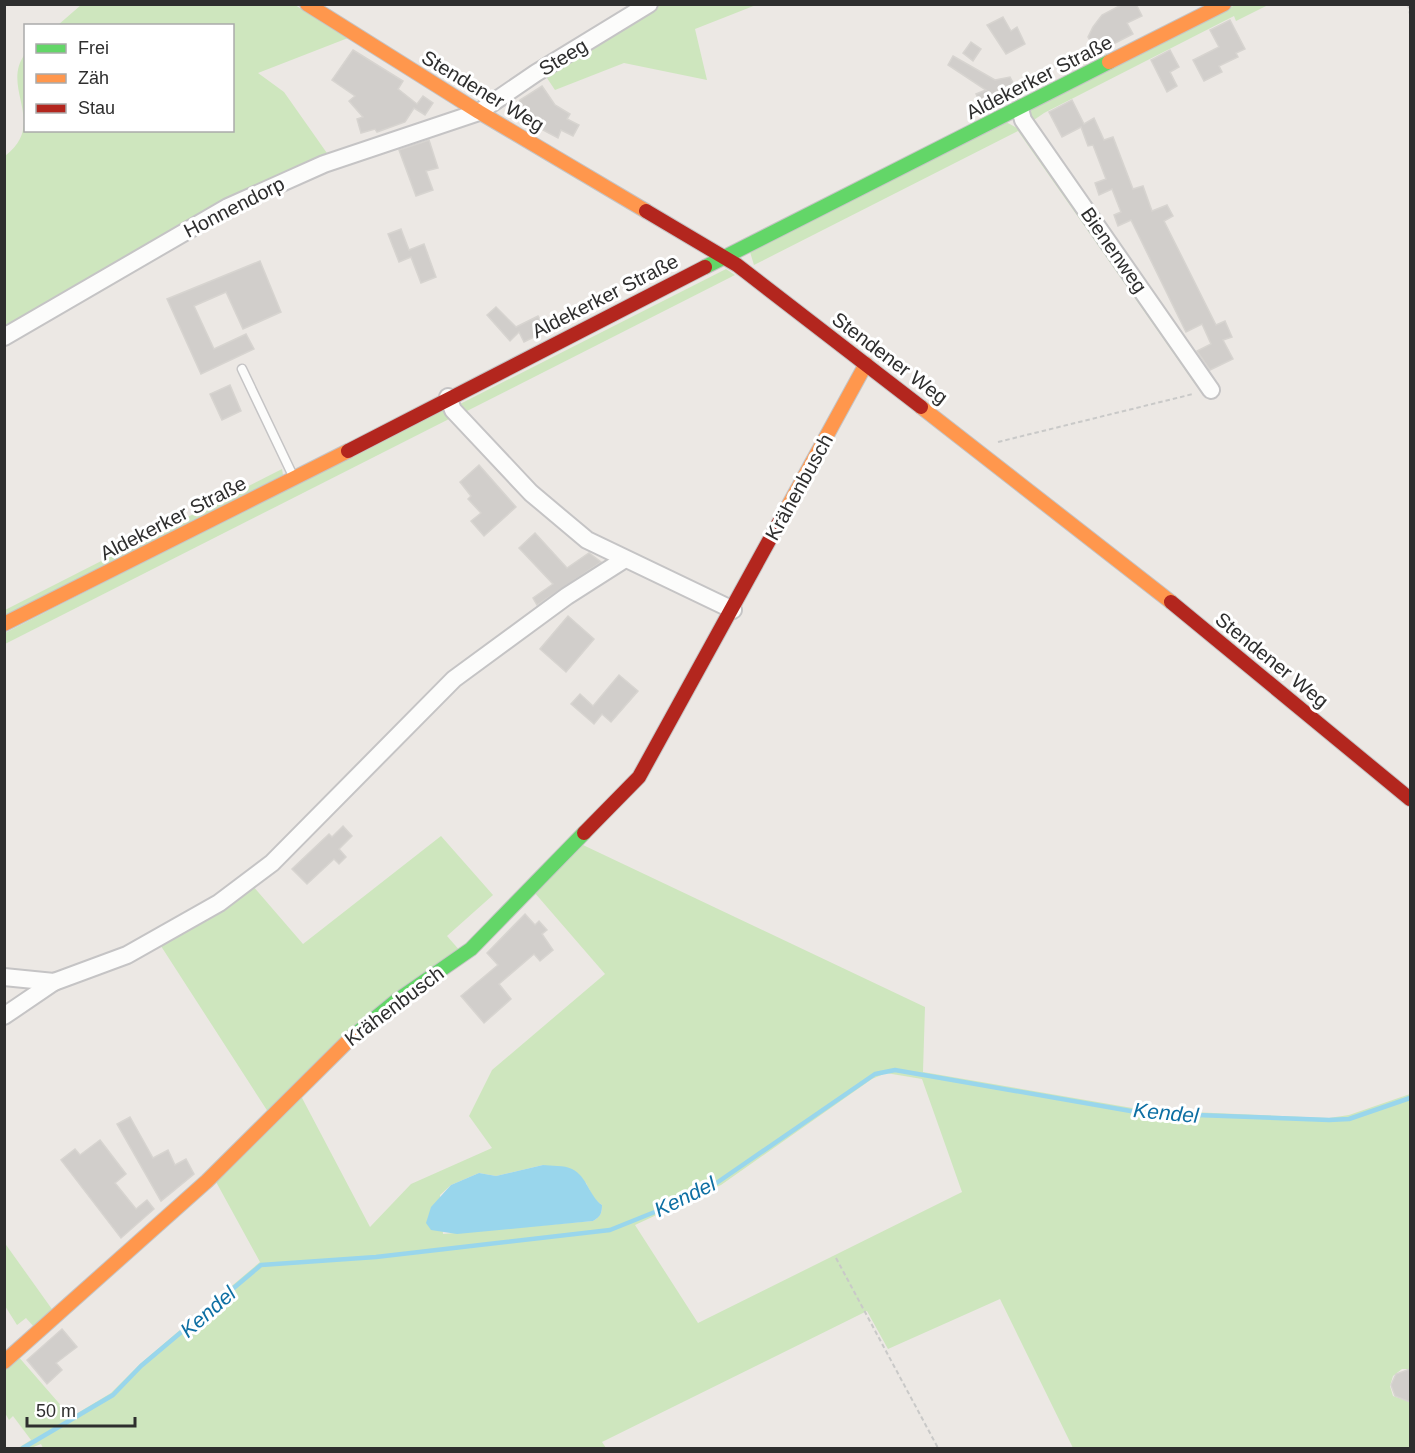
<svg xmlns="http://www.w3.org/2000/svg" width="1415" height="1453" font-family="Arial,sans-serif">
<rect width="100%" height="100%" fill="#ece8e4"/>
<g fill="#cee6be" fill-rule="evenodd">
<path d="M81,5h214l53,33 -90,35 26,19 45,64 -324,173v-173c43,-33 -5,-68 20,-102l1,76h206v-104l-174,-1z"/>
<path d="M661,5h95l-61,24 12,51 -83,-17 -69,27 -10,-15z"/>
<path d="M1235,5h33l-32,16 -2,-5 -190,97 -13,9v-13z"/>
<path d="M1006,122l15,8 107,147 69,110 -179,-256 -264,134 -4,-13z"/>
<path d="M726,269l9,6 -274,139 -3,-9z"/>
<path d="M443,409l10,8 -448,227v-11z"/>
<path d="M282,469l1,6 -278,142v-7z"/>
<path d="M441,836l52,59 -46,41 14,16 -191,163 -111,-172 93,-58 51,59z"/>
<path d="M583,845l342,162 -2,65 221,38 185,8 20,-3 61,-21v275h-8l-9,7 -3,10 3,10 17,6v46h-337l-73,-149 -112,50 -21,-38 -265,131 4,6h-563l-2,-4 -10,4h-13l13,-8 -18,-24 -4,4 -4,-7v-47l12,-11 54,62 40,-24 29,-29 120,-102 -45,-82 86,-84 69,131 41,-43 81,-36 -23,-32 23,-46 113,-96 -71,-82zM886,1073l36,6 40,113 -264,131 -63,-98 86,-40 151,-106zM543,1165l43,18 8,16 8,6c0,9 -2,12 -9,16l-150,13 -3,-39 11,-10 28,-12 17,3z"/>
<path d="M4,1242l50,70 -19,16 -9,-10 -9,7 -12,-19z"/>
</g>
<path fill="#99d6ec" d="M543,1165c8,1 21,0 29,4 15,7 17,27 30,36 0,9 -2,12 -9,16l-136,13 -26,-4 -5,-7 5,-16 20,-22 28,-12 17,3z"/>
<g fill="none" stroke-linecap="round" stroke-linejoin="round">
<path stroke="#99d6ec" stroke-width="4.5" d="M23,1448l90,-53 28,-29 120,-101 115,-8 234,-27 92,-37 173,-119 20,-4 247,43 187,7 20,-1 61,-21"/>
</g>
<g fill="#d1cecb" stroke="#d7d4d0" stroke-width="1.5">
<path d="M1123,4h13l6,12 -15,7 6,11 -45,23 -4,-9 8,-4 -4,-7 5,-10 9,-12z"/>
<path d="M1003,17l8,14 6,-4 8,17 -19,10 -19,-29z"/>
<path d="M1230,20l15,29 -9,4 2,4 -19,9 3,6 -18,9 -11,-21 26,-13 -9,-17z"/>
<path d="M971,42l10,7 -8,12 -10,-8z"/>
<path d="M353,50l50,31 -5,8 19,15 6,-8 10,7 -8,12 -11,-7 -9,14 -28,10 -2,-3 -14,4 -4,-14 6,-2 -14,-16 6,-5 -23,-16z"/>
<path d="M1170,50l9,17 -9,5 7,14 -10,6 -16,-32z"/>
<path d="M953,56l42,24 15,-3 8,15 -34,18 -8,-16 10,-4 -38,-25z"/>
<path d="M542,86l13,19 15,9 -3,5 12,6 -6,11 -12,-6 -3,8 -34,-18 2,-3 -12,-7 6,-10z"/>
<path d="M1072,100l12,24 10,-6 10,22 9,-3 20,52 10,-3 9,25 15,-6 6,11 -9,5 52,104 9,-4 7,16 -9,3 10,19 -23,11 -13,-19 14,-7 -9,-20 -16,8 -55,-112 -13,6 -4,-11 7,-3 -9,-23 -13,6 -4,-12 11,-4 -13,-34 -5,1 -7,-19 -19,10 -13,-25z"/>
<path d="M429,140l9,28 -12,3 7,19 -17,6 -17,-46z"/>
<path d="M401,229l8,21 15,-6 12,33 -15,6 -10,-26 -12,5 -11,-28z"/>
<path d="M260,261l21,51 -38,17 -17,-37 -32,14 20,43 32,-15 8,15 -53,25 -34,-75z"/>
<path d="M496,307l20,20 22,-11 8,15 -22,11 -5,-10 -9,9 -23,-26z"/>
<path d="M230,385l11,26 -19,9 -12,-26z"/>
<path d="M479,465l37,42 -32,29 -13,-15 10,-8 -13,-14 3,-3 -11,-14z"/>
<path d="M535,533l32,35 22,-15 12,9 -64,43 -4,-7 20,-14 -34,-36z"/>
<path d="M568,616l26,23 -28,33 -26,-23z"/>
<path d="M619,675l19,16 -27,31 -9,-8 -8,10 -23,-20 9,-10 13,12z"/>
<path d="M343,826l9,10 -13,13 7,8 -7,7 -5,-5 -27,25 -15,-15 37,-35 3,3z"/>
<path d="M525,914l10,11 4,-4 8,9 -5,4 11,16 -13,11 -6,-7 -35,30 12,15 -27,24 -23,-27 37,-31 -11,-12z"/>
<path d="M130,1117l23,41 15,-8 7,15 11,-6 8,15 -33,27 -44,-77z"/>
<path d="M100,1140l26,34 -11,9 21,26 11,-9 7,9 -33,29 -60,-78 14,-11 5,6z"/>
<path d="M62,1329l15,18 -21,16 6,7 -15,14 -20,-24z"/>
<path d="M1410,1369v33l-15,-6 -4,-11 5,-11z"/>
</g>
<g fill="none" stroke-linecap="round" stroke-linejoin="round">
<g stroke="#c5c4c5" stroke-width="11">
<path id="lane" d="M242,369l51,107"/>
</g>
<g stroke="#c5c4c5" stroke-width="20">
<g id="street">
<path d="M1020,109l3,11 188,270"/>
<path d="M4,337l224,-130 96,-43 155,-52 57,-39 113,-69"/>
<path d="M448,397l5,13 78,83 56,47 146,70"/>
<path d="M4,977l50,5 73,-27 92,-52 53,-40 182,-184 113,-83 58,-37"/>
<path d="M4,1016l50,-34"/>
</g>
</g>
<g stroke="#c5c4c5" stroke-width="16">
<g id="fast">
<path d="M705,267l404,-205"/>
<path d="M352,1037l44,-36 75,-52 113,-116"/>
</g>
</g>
<g stroke="#c5c4c5" stroke-width="16">
<g id="slow">
<path d="M307,4l172,108 167,99"/>
<path d="M1109,62l115,-58"/>
<path d="M921,407l250,195"/>
<path d="M781,519l85,-155"/>
<path d="M4,624l344,-173"/>
<path d="M4,1362l203,-181 145,-144"/>
</g>
</g>
<g stroke="#c5c4c5" stroke-width="16">
<g id="jam">
<path d="M646,211l91,54 184,142"/>
<path d="M348,451l357,-184"/>
<path d="M1171,602l239,197"/>
<path d="M584,833l55,-56 142,-258"/>
</g>
</g>
<g stroke="#c9c9c8" stroke-width="2" stroke-dasharray="4.5 3" stroke-linecap="butt">
<path d="M1408,4l2,10"/>
<path d="M998,442l195,-48"/>
<path d="M836,1258l102,190"/>
</g>
<use href="#lane" stroke="#fcfcfb" stroke-width="8"/>
<use href="#street" stroke="#fcfcfb" stroke-width="16"/>
<use href="#fast" stroke="#63d668" stroke-width="14"/>
<use href="#slow" stroke="#ff974d" stroke-width="14"/>
<use href="#jam" stroke="#b3261e" stroke-width="14"/>
</g>
<g text-anchor="middle" stroke-width="6" stroke-linejoin="round" paint-order="stroke">
<g font-size="20" fill="#2e2e2e" stroke="#fff">
<text transform="translate(563 57) rotate(-31)" y="7">Steeg</text>
<text transform="translate(1039 77) rotate(-27)" y="7">Aldekerker Straße</text>
<text transform="translate(483 91) rotate(31)" y="7">Stendener Weg</text>
<text transform="translate(234 207) rotate(-27)" y="7">Honnendorp</text>
<text transform="translate(1114 250) rotate(55)" y="7">Bienenweg</text>
<text transform="translate(605 296) rotate(-27)" y="7">Aldekerker Straße</text>
<text transform="translate(890 358) rotate(37)" y="7">Stendener Weg</text>
<text transform="translate(799 487) rotate(-61)" y="7">Krähenbusch</text>
<text transform="translate(173 518) rotate(-27)" y="7">Aldekerker Straße</text>
<text transform="translate(1272 660) rotate(39)" y="7">Stendener Weg</text>
<text transform="translate(394 1006) rotate(-37)" y="7">Krähenbusch</text>
</g>
<g font-size="21" font-style="italic" fill="#0d6fa3" stroke="#fff">
<text transform="translate(1166 1113) rotate(5)" y="7">Kendel</text>
<text transform="translate(685 1197) rotate(-26)" y="7">Kendel</text>
<text transform="translate(208 1312) rotate(-41)" y="7">Kendel</text>
</g>
</g>
<rect width="1415" height="1453" fill="none" stroke="#2e2e2e" stroke-width="12"/>
<rect x="24" y="24" width="210" height="108" fill="#ffffff" stroke="#ababab" stroke-width="1.5"/>
<rect x="36" y="44" width="30" height="9" fill="#63d668" stroke="#ababab" stroke-width="1.5"/>
<text x="78" y="54" font-size="18" fill="#2e2e2e">Frei</text>
<rect x="36" y="74" width="30" height="9" fill="#ff974d" stroke="#ababab" stroke-width="1.5"/>
<text x="78" y="84" font-size="18" fill="#2e2e2e">Zäh</text>
<rect x="36" y="104" width="30" height="9" fill="#b3261e" stroke="#ababab" stroke-width="1.5"/>
<text x="78" y="114" font-size="18" fill="#2e2e2e">Stau</text>
<path d="M27 1417v9h108v-9" fill="none" stroke="#2e2e2e" stroke-width="3"/>
<text x="36" y="1417" font-size="18" fill="#2e2e2e" stroke="#ffffff" stroke-width="4.5" paint-order="stroke">50 m</text>
</svg>
